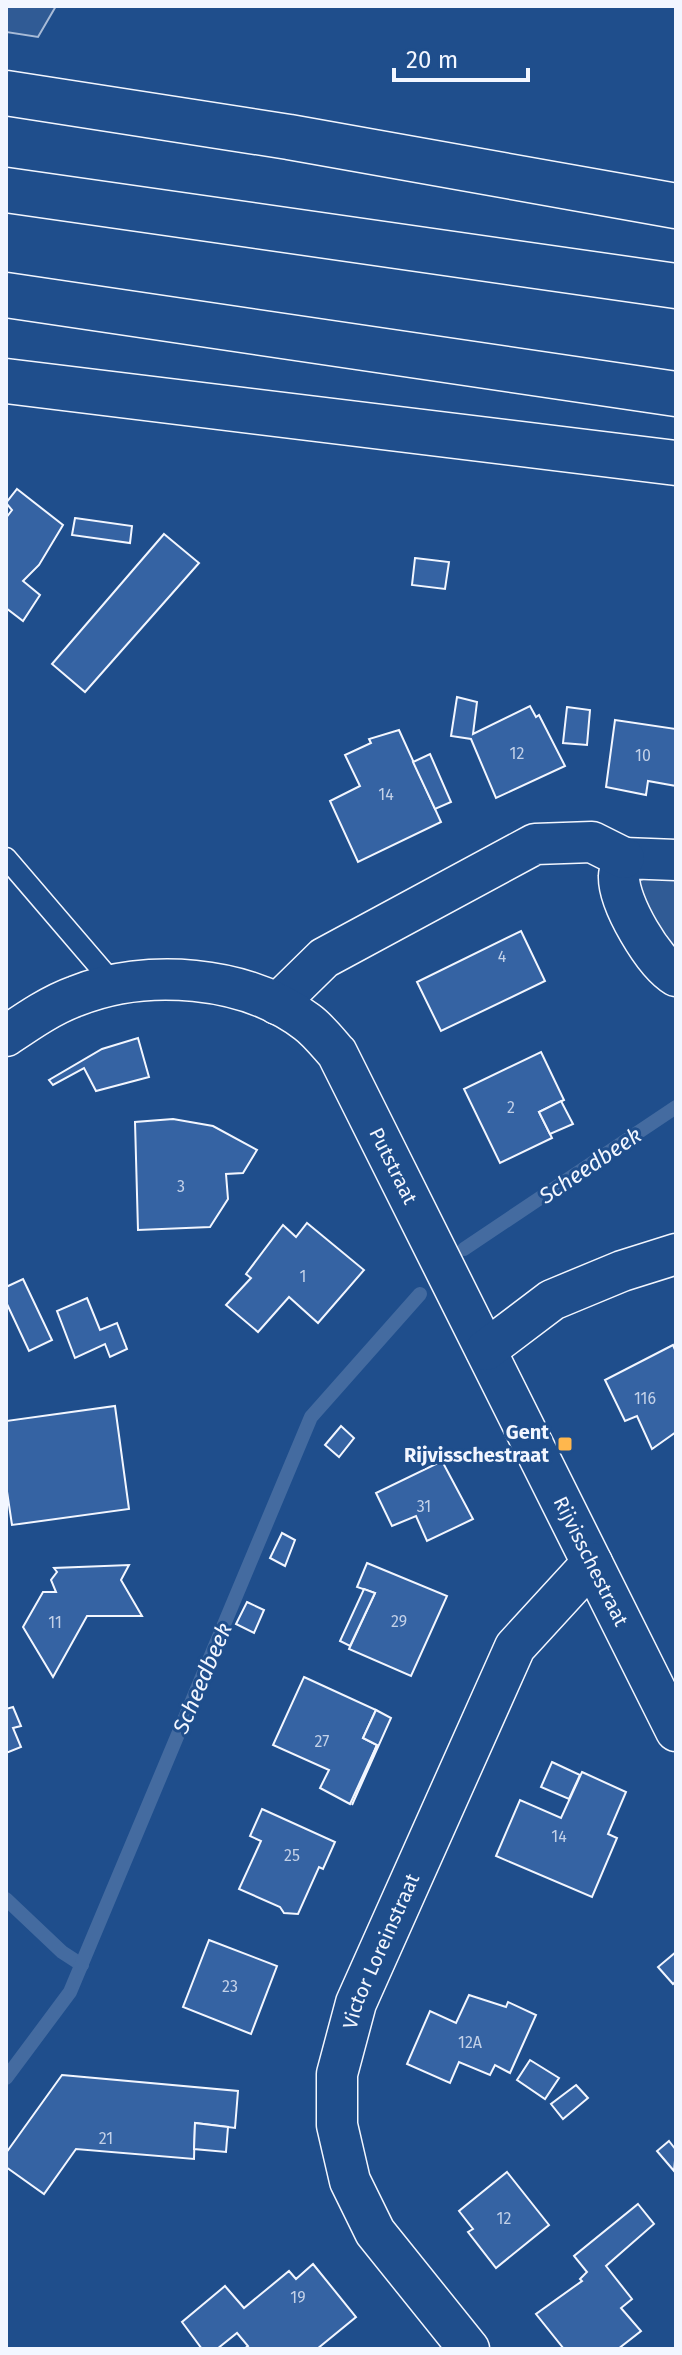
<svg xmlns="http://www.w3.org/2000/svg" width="682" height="2355" font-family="'Fira Sans',sans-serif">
<rect width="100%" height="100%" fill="#1f4e8c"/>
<g fill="#305b95" stroke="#a8bbd7" stroke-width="2">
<path d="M6,6h50l-18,31 -32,-5z"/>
<path d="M655,873l21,6v78l-22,-22 -19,-52z"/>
</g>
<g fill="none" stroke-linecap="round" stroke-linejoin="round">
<g stroke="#446ba0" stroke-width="14">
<path d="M464,1249l212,-142"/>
<path d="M6,1899l56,53 20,13"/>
<path d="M6,2078l64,-86 241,-575 109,-123"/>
</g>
</g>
<g fill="#3563a3" stroke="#f2f6ff" stroke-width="2">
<path d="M17,489l46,36 -24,40 -16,16 17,14 -17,26 -17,-13v-90l6,-8 -6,-7z"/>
<path d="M75,518l57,8 -2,17 -58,-8z"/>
<path d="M164,534l35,29 -114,129 -33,-28z"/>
<path d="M415,558l34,4 -4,27 -33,-4z"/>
<path d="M457,697l20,5 -4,32 57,-28 6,11 3,-2 26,51 -69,32 -25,-59 -20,-3z"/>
<path d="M567,707l23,3 -3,35 -24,-2z"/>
<path d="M615,720l61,9v57l-28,-5 -2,14 -40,-8z"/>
<path d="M399,730l42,92 -83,40 -28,-61 30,-15 -15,-31 26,-12 -2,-4z"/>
<path d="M430,754l21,48 -16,7 -22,-47z"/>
<path d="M521,931l24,50 -104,50 -24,-49z"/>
<path d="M138,1038l11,39 -53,14 -12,-23 -31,17 -4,-5 53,-31z"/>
<path d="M541,1052l23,48 -25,12 13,26 -52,25 -36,-74z"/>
<path d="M561,1101l12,23 -23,10 -11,-22z"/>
<path d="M173,1119l40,7 44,24 -14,23 -17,1 2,25 -18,28 -72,3 -3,-108z"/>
<path d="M307,1223l57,47 -46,53 -29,-26 -31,35 -32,-27 25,-27 -5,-4 37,-49 13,12z"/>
<path d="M23,1279l29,61 -23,11 -23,-49v-15z"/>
<path d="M87,1298l13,32 17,-7 10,26 -17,8 -5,-13 -30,14 -18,-47z"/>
<path d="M673,1345l3,7v80l-24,17 -15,-33 -12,5 -20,-41z"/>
<path d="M115,1406l14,103 -117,16 -6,-40v-64z"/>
<path d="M341,1426l13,12 -15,19 -14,-12z"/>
<path d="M442,1461l31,58 -46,22 -11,-25 -24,10 -16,-33z"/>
<path d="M282,1533l13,7 -10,26 -15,-8z"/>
<path d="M367,1563l80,33 -36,80 -62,-27 26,-56 -18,-6z"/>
<path d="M129,1565l-8,15 21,36h-55l-34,61 -30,-50 20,-35h13l-5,-12 6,-8 -3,-4z"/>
<path d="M364,1589l11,4 -25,53 -10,-5z"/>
<path d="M247,1602l17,8 -10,23 -18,-9z"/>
<path d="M304,1677l72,33 -13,28 14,7 -27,59 -30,-16 9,-18 -56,-25z"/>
<path d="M13,1707l8,19 -8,2 8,19 -15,6v-44z"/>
<path d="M376,1710l15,8 -39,87 25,-60 -14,-7z"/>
<path d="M552,1762l28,13 -11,24 -28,-12z"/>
<path d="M582,1772l44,20 -18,42 9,4 -25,59 -96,-41 24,-56 41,18z"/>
<path d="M262,1809l73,33 -12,27 -4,-2 -21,47 -14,-1 -4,-6 -41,-18 22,-48 -11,-5z"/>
<path d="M209,1940l68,26 -26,68 -68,-27z"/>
<path d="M676,1952v29l-3,3 -15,-17z"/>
<path d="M469,1995l37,12 2,-5 28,13 -26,58 -15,-8 -5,10 -31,-13 -9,21 -43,-19 23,-53 26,12z"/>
<path d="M530,2060l29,18 -14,21 -28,-19z"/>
<path d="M62,2075l176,16 -3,37 -40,-5 -1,36 -118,-10 -32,45 -38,-27v-14z"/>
<path d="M576,2085l12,13 -25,21 -12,-15z"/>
<path d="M195,2123l33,4 -2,25 -32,-3z"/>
<path d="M669,2141l7,9 -2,21 -17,-20z"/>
<path d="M507,2172l42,53 -53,43 -28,-36 5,-3 -14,-18z"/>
<path d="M638,2204l16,20 -48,42 26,33 -11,9 20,23 -23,18h-54l-28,-35 46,-33 -2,-2 7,-7 -13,-16z"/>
<path d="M313,2264l43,53 -39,32h-73l4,-3 -11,-13 -20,16h-15l-20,-27 43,-36 19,22 45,-37 7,8z"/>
</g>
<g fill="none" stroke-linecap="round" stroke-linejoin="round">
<g stroke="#f2f6ff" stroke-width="23">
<path id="service" d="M6,858l108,126"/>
</g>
<g stroke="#f2f6ff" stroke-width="43">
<g id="minor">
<path d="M676,860l-52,-2c-1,5 -5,13 -5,18 -1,27 35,87 57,100"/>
<path d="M277,1004l47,-46 211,-114 57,-2 32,16"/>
<path id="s1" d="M6,1036c22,-15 45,-31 70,-40 70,-28 169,-21 231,26 11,8 21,21 30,31l339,678"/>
<path d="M486,1350l66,-50 70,-29 54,-17"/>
<path id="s2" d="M469,2349l-94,-117 -25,-51 -13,-56v-51l19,-71 159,-356 77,-84"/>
</g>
</g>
<g stroke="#f2f6ff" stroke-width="47">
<g id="motorway">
<path d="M6,93l283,44 387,69"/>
<path d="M6,190l670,96"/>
<path d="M6,295l670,99"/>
<path d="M6,381l670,82"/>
</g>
</g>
<use href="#service" stroke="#1f4e8c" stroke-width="20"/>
<use href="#minor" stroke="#1f4e8c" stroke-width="40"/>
<use href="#motorway" stroke="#1f4e8c" stroke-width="44"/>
</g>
<rect fill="#ffb74d" stroke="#1f4e8c" stroke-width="3" x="557" y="1436" width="16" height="16" rx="4"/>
<g text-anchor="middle" stroke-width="6" stroke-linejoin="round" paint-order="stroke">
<g font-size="16" fill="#c3d1e8">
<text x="517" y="759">12</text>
<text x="643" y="761">10</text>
<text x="386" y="800">14</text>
<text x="502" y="962">4</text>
<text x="511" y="1113">2</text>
<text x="181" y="1192">3</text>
<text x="303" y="1282">1</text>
<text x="645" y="1404">116</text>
<text x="424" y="1512">31</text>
<text x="399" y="1627">29</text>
<text x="55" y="1628">11</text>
<text x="322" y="1747">27</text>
<text x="559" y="1842">14</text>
<text x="292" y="1861">25</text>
<text x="230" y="1992">23</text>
<text x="470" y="2048">12A</text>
<text x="106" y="2144">21</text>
<text x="504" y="2224">12</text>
<text x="298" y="2303">19</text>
</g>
<g font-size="20" fill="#f2f6ff" stroke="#1f4e8c">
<text dy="7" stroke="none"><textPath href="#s1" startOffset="492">Putstraat</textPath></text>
<text dy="7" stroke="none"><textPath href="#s1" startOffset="934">Rijvisschestraat</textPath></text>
<text dy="7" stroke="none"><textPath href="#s2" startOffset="446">Victor Loreinstraat</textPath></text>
</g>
<g font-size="20" font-weight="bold" fill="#f2f6ff" stroke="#1f4e8c" text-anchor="end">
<text x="549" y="1439">Gent<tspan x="549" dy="23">Rijvisschestraat</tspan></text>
</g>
<g font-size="22" font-style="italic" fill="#f2f6ff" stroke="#1f4e8c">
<text transform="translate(590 1165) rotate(-34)" y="8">Scheedbeek</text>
<text transform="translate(202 1678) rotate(-67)" y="8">Scheedbeek</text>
</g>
</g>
<rect width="682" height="2355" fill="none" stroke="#f2f6ff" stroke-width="16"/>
<path d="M394 68v12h134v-12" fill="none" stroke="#f2f6ff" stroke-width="4"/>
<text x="406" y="68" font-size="24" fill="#f2f6ff" stroke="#1f4e8c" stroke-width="6" paint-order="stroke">20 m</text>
</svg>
